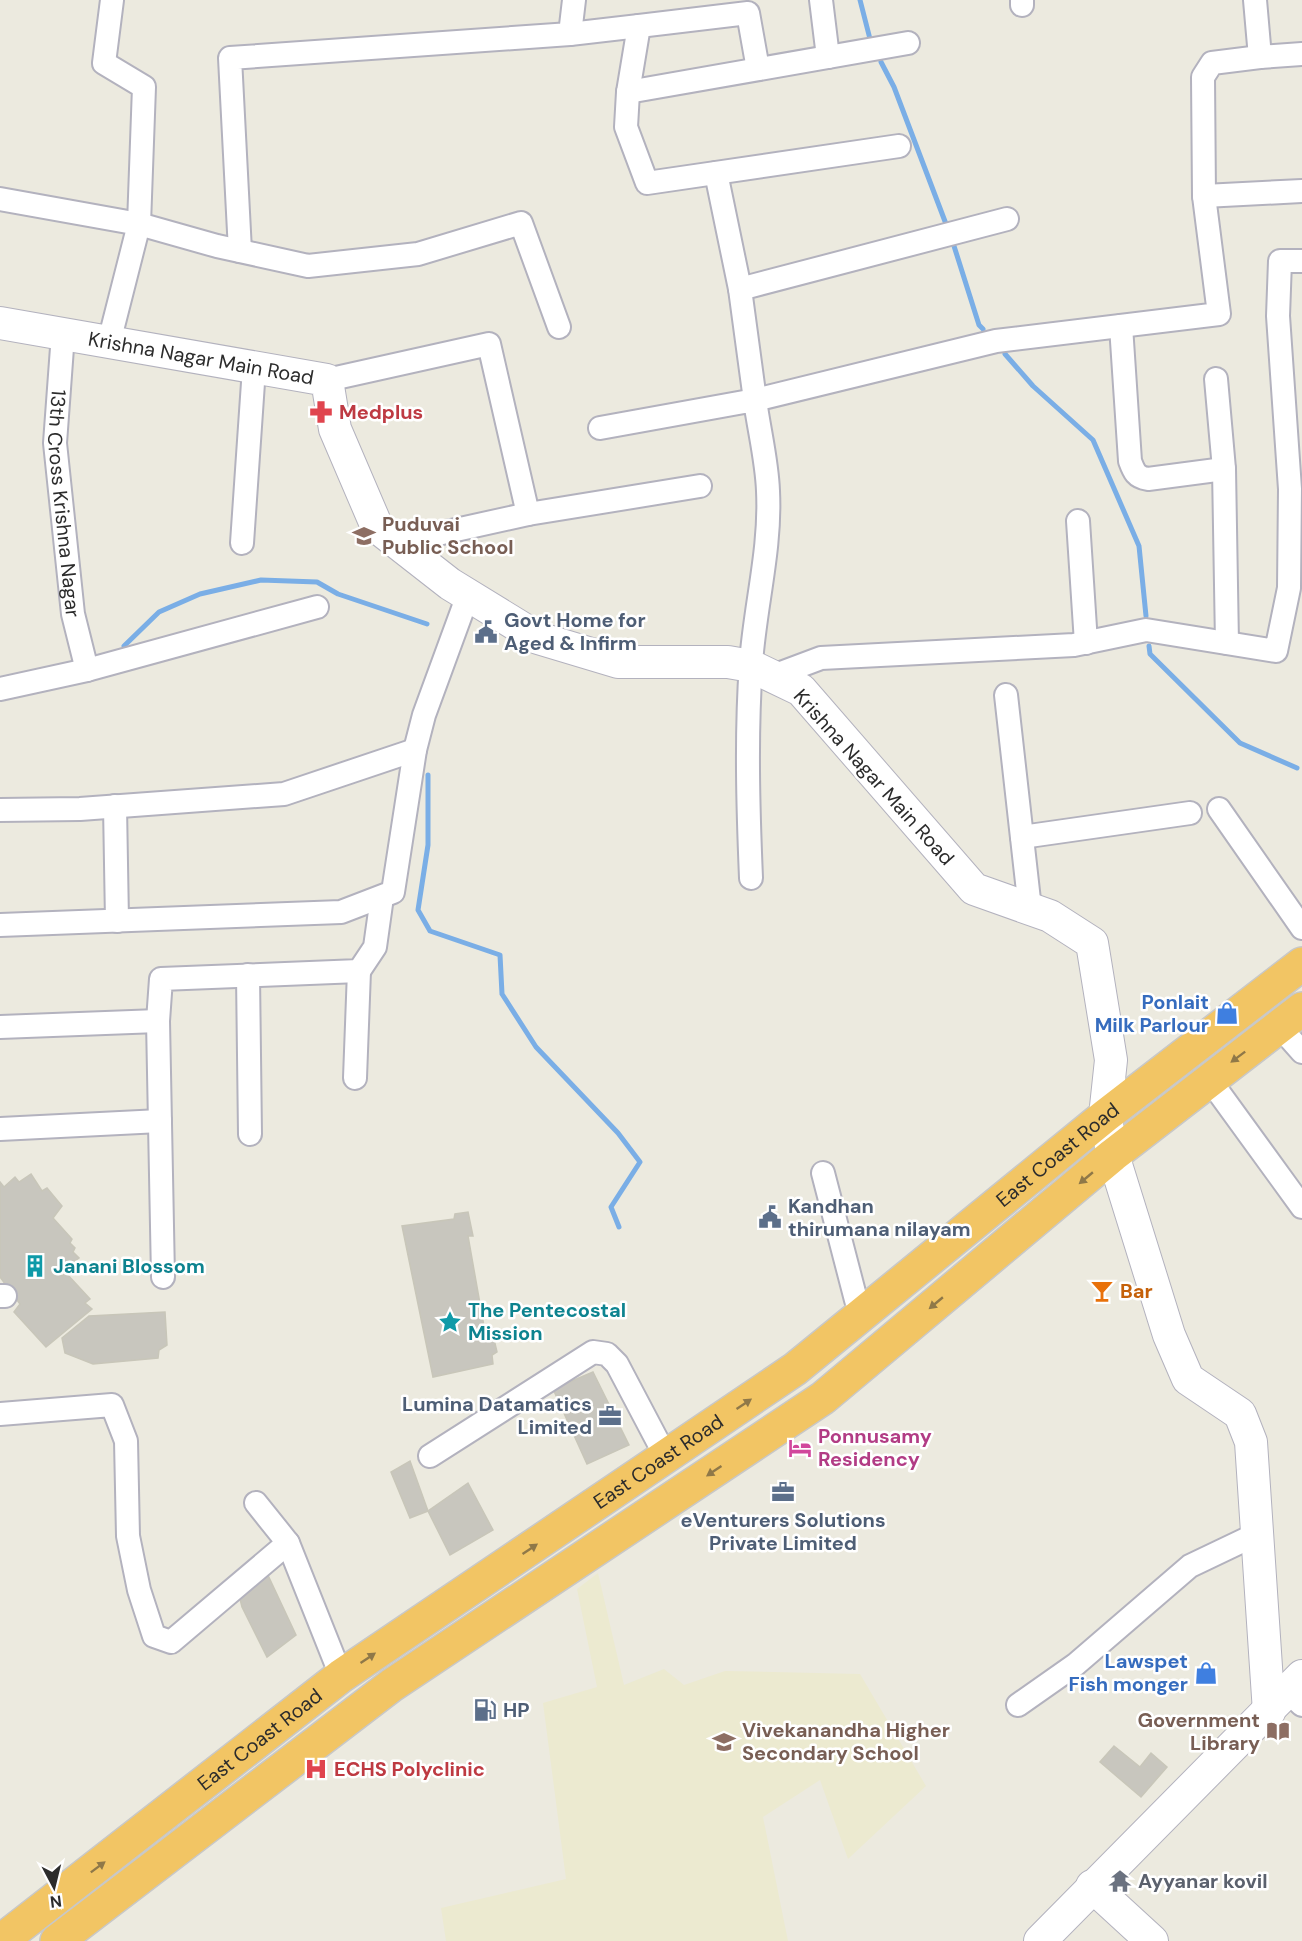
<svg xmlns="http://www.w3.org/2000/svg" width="1302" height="1941" font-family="'DM Sans',sans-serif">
<rect width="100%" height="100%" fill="#eceadf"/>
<path fill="#ecead0" d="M598,1573l26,112 40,-16 20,16 41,-14 135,3 66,112 -78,73 -28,-79 -57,37 25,124h-342l-5,-33 125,-29 -23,-176 54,-16 -20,-98z"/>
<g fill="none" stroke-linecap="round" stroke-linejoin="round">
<g stroke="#7aaee6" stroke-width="5">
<path d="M860,0l10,39"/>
<path d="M881,62l13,25 52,137"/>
<path d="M954,246l25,79 4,4"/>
<path d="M1005,354l28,32 60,54 46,106 7,70"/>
<path d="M124,646l35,-34 41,-18 61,-14 56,2 21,12 89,30"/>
<path d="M1149,646l1,8 90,89 57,25"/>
<path d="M428,775v70l-10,65 12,21 70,24 2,39 34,53 82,86 22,29 -29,45 8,20"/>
</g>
</g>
<g fill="#c8c6be" stroke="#c8c6b9" stroke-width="1.5">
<path d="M31,1174l11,17 5,-3 15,18 -9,12 19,21 -2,4 5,5 -2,4 6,6 -20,15 3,3 4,-3 24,26 -5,4 7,6 -46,38 -32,-35 6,-8 -20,-27v-95l4,5 11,-10 4,5z"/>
<path d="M468,1212l5,24h-5l17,96 7,-1 5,21 -5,3 1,9 -60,13 -31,-151 52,-7 1,-5z"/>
<path d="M165,1312l2,33 -8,5 -1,8 -65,6 -28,-11 -3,-15 27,-22z"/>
<path d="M593,1372l36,73 -42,19 -34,-75z"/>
<path d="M410,1461l18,50 -18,7 -19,-46z"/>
<path d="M468,1483l25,47 -43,25 -22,-44z"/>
<path d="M266,1571l30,64 -29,22 -25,-50 -4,-16z"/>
<path d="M1114,1746l26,21 11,-14 16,14 -26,30 -41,-35z"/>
</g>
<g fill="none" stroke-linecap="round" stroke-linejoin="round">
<g stroke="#b3b2be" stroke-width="26">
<g id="street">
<path d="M821,0l7,57"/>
<path d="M1022,0v5"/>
<path d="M1255,0l5,57 42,-3"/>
<path d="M639,26l109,-13 10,56"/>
<path d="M570,34l69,-8 -11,66 -2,35 21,56 252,-37"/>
<path d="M628,92l280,-49"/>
<path d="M716,173l24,116 15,111 241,-59 223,-27 -15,-118 -1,-119 9,-14 48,-6"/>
<path d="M1204,196l98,-5"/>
<path d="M0,199l139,25 78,22 91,20 110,-12 103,-31 38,104"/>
<path d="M240,251l-10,-193 340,-24 4,-34"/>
<path d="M740,289l267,-70"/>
<path d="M1121,326l9,135c4,11 6,16 18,18l76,-10"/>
<path id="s1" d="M63,334l-8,109 18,171 14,56"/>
<path d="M109,342l30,-118 5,-137 -40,-24 8,-63"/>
<path d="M1216,379l8,90 3,174"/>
<path d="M327,380l162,-36 39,170 -131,29"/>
<path d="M600,428l155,-28c4,30 12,61 13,91 3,58 -13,115 -17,172 -5,72 -3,143 0,215"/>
<path d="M528,514l172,-28"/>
<path d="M1078,521l8,122"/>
<path d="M242,543l12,-175"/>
<path d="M773,676l48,-18 253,-13 72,-15 130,21 13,-63 1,-99 -12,-173 2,-55h22"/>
<path d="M0,689l87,-19 230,-63"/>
<path d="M1006,695l24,214"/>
<path d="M115,806l2,115"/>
<path d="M1219,809l83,119"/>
<path d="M0,810l80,-1 204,-15 131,-44"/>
<path d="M1022,837l168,-24"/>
<path d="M0,925l341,-13 52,-20 22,-142 9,-35 44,-120"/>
<path d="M248,975l2,159"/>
<path d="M1279,1026l23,26"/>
<path d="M0,1027l158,-6"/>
<path d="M355,1078l4,-107"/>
<path d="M1209,1079l93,128"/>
<path d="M0,1129l160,-8"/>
<path d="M823,1173l33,127 9,14"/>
<path d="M163,1277l-5,-256 3,-42 198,-8 16,-24 7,-50"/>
<path d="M0,1296h5"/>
<path d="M0,1414l112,-9 14,36 2,95 11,54 15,46 17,6 117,-99"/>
<path d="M430,1456l163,-104 14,2 10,10 49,93"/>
<path d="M256,1503l32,40 53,133"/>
<path d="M1288,1692l14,13"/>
<path d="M1018,1705l57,-40 115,-99 67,-32"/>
</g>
</g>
<g stroke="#b3b2be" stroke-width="34">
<g id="secondary">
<path id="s2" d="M0,323l327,57 8,49 42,98 73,57 88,54 80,24h110l23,4 50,24 173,199 76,27 42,27 19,117 -6,56 8,39 56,180 19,44 52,35 11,28 18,270"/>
<path d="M1092,1886l60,55"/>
<path d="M1040,1941l262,-265"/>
</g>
</g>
<g stroke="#c8c8c8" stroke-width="36">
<g id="highway">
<path id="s3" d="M1,1941l340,-265 454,-307 310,-253 197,-152"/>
<path d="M57,1941l335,-256 431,-287 290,-243 189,-146"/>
</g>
</g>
<use href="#street" stroke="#fff" stroke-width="22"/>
<use href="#secondary" stroke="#fff" stroke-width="32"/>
<use href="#highway" stroke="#f2c564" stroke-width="33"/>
</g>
<defs><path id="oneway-solid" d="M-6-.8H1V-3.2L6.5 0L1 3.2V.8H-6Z" transform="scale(1.5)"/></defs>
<g fill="#8f7848">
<use href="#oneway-solid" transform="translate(1238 1057) rotate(143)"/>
<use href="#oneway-solid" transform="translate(1086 1178) rotate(140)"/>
<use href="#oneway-solid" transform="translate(936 1303) rotate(140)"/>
<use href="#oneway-solid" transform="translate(744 1404) rotate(-34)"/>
<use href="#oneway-solid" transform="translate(714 1471) rotate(146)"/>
<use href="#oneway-solid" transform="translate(530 1549) rotate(-34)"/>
<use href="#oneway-solid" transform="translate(368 1658) rotate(-34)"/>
<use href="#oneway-solid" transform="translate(98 1867) rotate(-37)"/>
</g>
<defs>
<g id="pharmacy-bare" transform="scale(1.8)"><path d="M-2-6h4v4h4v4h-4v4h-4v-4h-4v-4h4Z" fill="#e0444e" stroke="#fff" stroke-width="2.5" paint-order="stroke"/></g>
<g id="school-bare" transform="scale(1.8)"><path d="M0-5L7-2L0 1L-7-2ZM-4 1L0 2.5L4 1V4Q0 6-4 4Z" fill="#8d6e63" stroke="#fff" stroke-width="2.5" paint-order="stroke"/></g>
<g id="civic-bare" transform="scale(1.8)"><path d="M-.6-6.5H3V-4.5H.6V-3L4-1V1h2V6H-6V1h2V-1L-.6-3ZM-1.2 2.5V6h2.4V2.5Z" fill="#5c6f8a" stroke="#fff" stroke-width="2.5" paint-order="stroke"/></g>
<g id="shop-bare" transform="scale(1.8)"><path d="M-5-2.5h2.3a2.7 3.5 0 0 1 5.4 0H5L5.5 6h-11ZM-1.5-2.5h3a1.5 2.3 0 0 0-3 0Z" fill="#3f7fe0" stroke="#fff" stroke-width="2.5" paint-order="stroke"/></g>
<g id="building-bare" transform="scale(1.8)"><path d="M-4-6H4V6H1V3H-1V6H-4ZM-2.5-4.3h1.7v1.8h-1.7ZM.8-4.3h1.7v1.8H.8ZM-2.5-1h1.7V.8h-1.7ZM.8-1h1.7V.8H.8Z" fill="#0f9aa8" stroke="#fff" stroke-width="2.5" paint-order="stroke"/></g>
<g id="bar-bare" transform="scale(1.8)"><path d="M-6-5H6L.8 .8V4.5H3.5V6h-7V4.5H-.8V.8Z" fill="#e8710a" stroke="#fff" stroke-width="2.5" paint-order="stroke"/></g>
<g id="sight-bare" transform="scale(1.8)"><path d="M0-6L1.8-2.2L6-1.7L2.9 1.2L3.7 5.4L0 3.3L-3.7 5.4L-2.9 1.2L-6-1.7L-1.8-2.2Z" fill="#0f9aa8" stroke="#fff" stroke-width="2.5" paint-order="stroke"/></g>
<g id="office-bare" transform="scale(1.8)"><path d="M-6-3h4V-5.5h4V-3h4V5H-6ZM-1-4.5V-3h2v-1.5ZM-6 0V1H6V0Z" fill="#5c6f8a" stroke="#fff" stroke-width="2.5" paint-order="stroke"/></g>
<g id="hotel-bare" transform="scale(1.8)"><path d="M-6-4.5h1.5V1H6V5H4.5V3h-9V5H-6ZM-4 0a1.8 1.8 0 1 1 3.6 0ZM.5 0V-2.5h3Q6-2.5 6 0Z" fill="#d1479c" stroke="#fff" stroke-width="2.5" paint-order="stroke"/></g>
<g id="fuel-bare" transform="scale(1.8)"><path d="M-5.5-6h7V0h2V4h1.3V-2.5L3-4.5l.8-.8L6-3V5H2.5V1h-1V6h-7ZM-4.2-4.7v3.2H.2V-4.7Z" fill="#5c6f8a" stroke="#fff" stroke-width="2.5" paint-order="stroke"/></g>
<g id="library-bare" transform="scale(1.8)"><path d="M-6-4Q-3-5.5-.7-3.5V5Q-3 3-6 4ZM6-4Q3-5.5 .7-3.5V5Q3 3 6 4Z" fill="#8d6e63" stroke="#fff" stroke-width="2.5" paint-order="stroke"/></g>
<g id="hospital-bare" transform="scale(1.8)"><path d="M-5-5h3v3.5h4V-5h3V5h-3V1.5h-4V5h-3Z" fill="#e0444e" stroke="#fff" stroke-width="2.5" paint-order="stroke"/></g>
<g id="temple-bare" transform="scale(1.8)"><path d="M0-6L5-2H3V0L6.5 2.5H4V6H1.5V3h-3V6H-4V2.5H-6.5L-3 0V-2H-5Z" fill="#6b7280" stroke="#fff" stroke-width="2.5" paint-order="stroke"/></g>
</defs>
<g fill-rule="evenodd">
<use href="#pharmacy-bare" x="321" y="412"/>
<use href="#school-bare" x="364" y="536"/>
<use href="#civic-bare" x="486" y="632"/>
<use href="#shop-bare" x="1227" y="1013"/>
<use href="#civic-bare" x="770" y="1217"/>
<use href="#building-bare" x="35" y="1266"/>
<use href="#bar-bare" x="1102" y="1291"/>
<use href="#sight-bare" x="450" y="1322"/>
<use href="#office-bare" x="610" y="1416"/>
<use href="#hotel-bare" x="800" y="1448"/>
<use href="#office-bare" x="783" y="1492"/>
<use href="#shop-bare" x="1206" y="1673"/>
<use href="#fuel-bare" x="485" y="1710"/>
<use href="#library-bare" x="1278" y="1731"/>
<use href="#school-bare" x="724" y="1742"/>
<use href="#hospital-bare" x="316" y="1769"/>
<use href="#temple-bare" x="1120" y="1881"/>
</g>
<g text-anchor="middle" stroke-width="5" stroke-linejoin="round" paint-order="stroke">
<g font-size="20" fill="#2c2c2c" stroke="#fff">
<text dy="7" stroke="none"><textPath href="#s2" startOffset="204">Krishna Nagar Main Road</textPath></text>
<text dy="7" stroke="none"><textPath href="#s1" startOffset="170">13th Cross Krishna Nagar</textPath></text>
<text transform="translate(874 777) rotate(48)" y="7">Krishna Nagar Main Road</text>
<text dy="7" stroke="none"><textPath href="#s3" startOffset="1318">East Coast Road</textPath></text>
<text dy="7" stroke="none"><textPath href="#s3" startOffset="814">East Coast Road</textPath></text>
<text dy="7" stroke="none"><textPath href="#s3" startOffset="328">East Coast Road</textPath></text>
</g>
<g font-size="20" font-weight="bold" fill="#be3a42" stroke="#fff" text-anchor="start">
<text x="339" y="419">Medplus</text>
<text x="334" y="1776">ECHS Polyclinic</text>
</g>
<g font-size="20" font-weight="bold" fill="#785e54" stroke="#fff" text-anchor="start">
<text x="382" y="531">Puduvai<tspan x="382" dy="23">Public School</tspan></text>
<text x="1260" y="1727" text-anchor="end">Government<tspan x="1260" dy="23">Library</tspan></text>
<text x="742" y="1737">Vivekanandha Higher<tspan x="742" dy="23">Secondary School</tspan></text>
</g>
<g font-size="20" font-weight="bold" fill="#4e5e75" stroke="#fff" text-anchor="start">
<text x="504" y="627">Govt Home for<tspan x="504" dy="23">Aged &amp; Infirm</tspan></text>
<text x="788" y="1213">Kandhan<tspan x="788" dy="23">thirumana nilayam</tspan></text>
<text x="592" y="1411" text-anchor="end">Lumina Datamatics<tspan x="592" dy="23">Limited</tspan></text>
<text x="783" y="1527" text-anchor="middle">eVenturers Solutions<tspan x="783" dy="23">Private Limited</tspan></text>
<text x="503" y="1717">HP</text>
</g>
<g font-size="20" font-weight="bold" fill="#366cbe" stroke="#fff" text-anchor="end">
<text x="1209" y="1009">Ponlait<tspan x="1209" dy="23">Milk Parlour</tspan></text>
<text x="1188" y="1668">Lawspet<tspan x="1188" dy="23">Fish monger</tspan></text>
</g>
<g font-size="20" font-weight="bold" fill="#0d838f" stroke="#fff" text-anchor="start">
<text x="53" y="1273">Janani Blossom</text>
<text x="468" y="1317">The Pentecostal<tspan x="468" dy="23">Mission</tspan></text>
</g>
<g font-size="20" font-weight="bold" fill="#c56008" stroke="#fff" text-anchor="start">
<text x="1120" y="1298">Bar</text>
</g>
<g font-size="20" font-weight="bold" fill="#b23c85" stroke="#fff" text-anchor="start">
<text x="818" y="1443">Ponnusamy<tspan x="818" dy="23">Residency</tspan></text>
</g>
<g font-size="20" font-weight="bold" fill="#5b616d" stroke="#fff" text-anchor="start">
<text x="1138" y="1888">Ayyanar kovil</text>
</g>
</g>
<g transform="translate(54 1887) rotate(173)" stroke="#ffffff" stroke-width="4.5" paint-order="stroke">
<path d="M0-4.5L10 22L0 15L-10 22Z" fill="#2c2c2c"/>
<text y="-9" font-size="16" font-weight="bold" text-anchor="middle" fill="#2c2c2c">N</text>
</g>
</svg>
